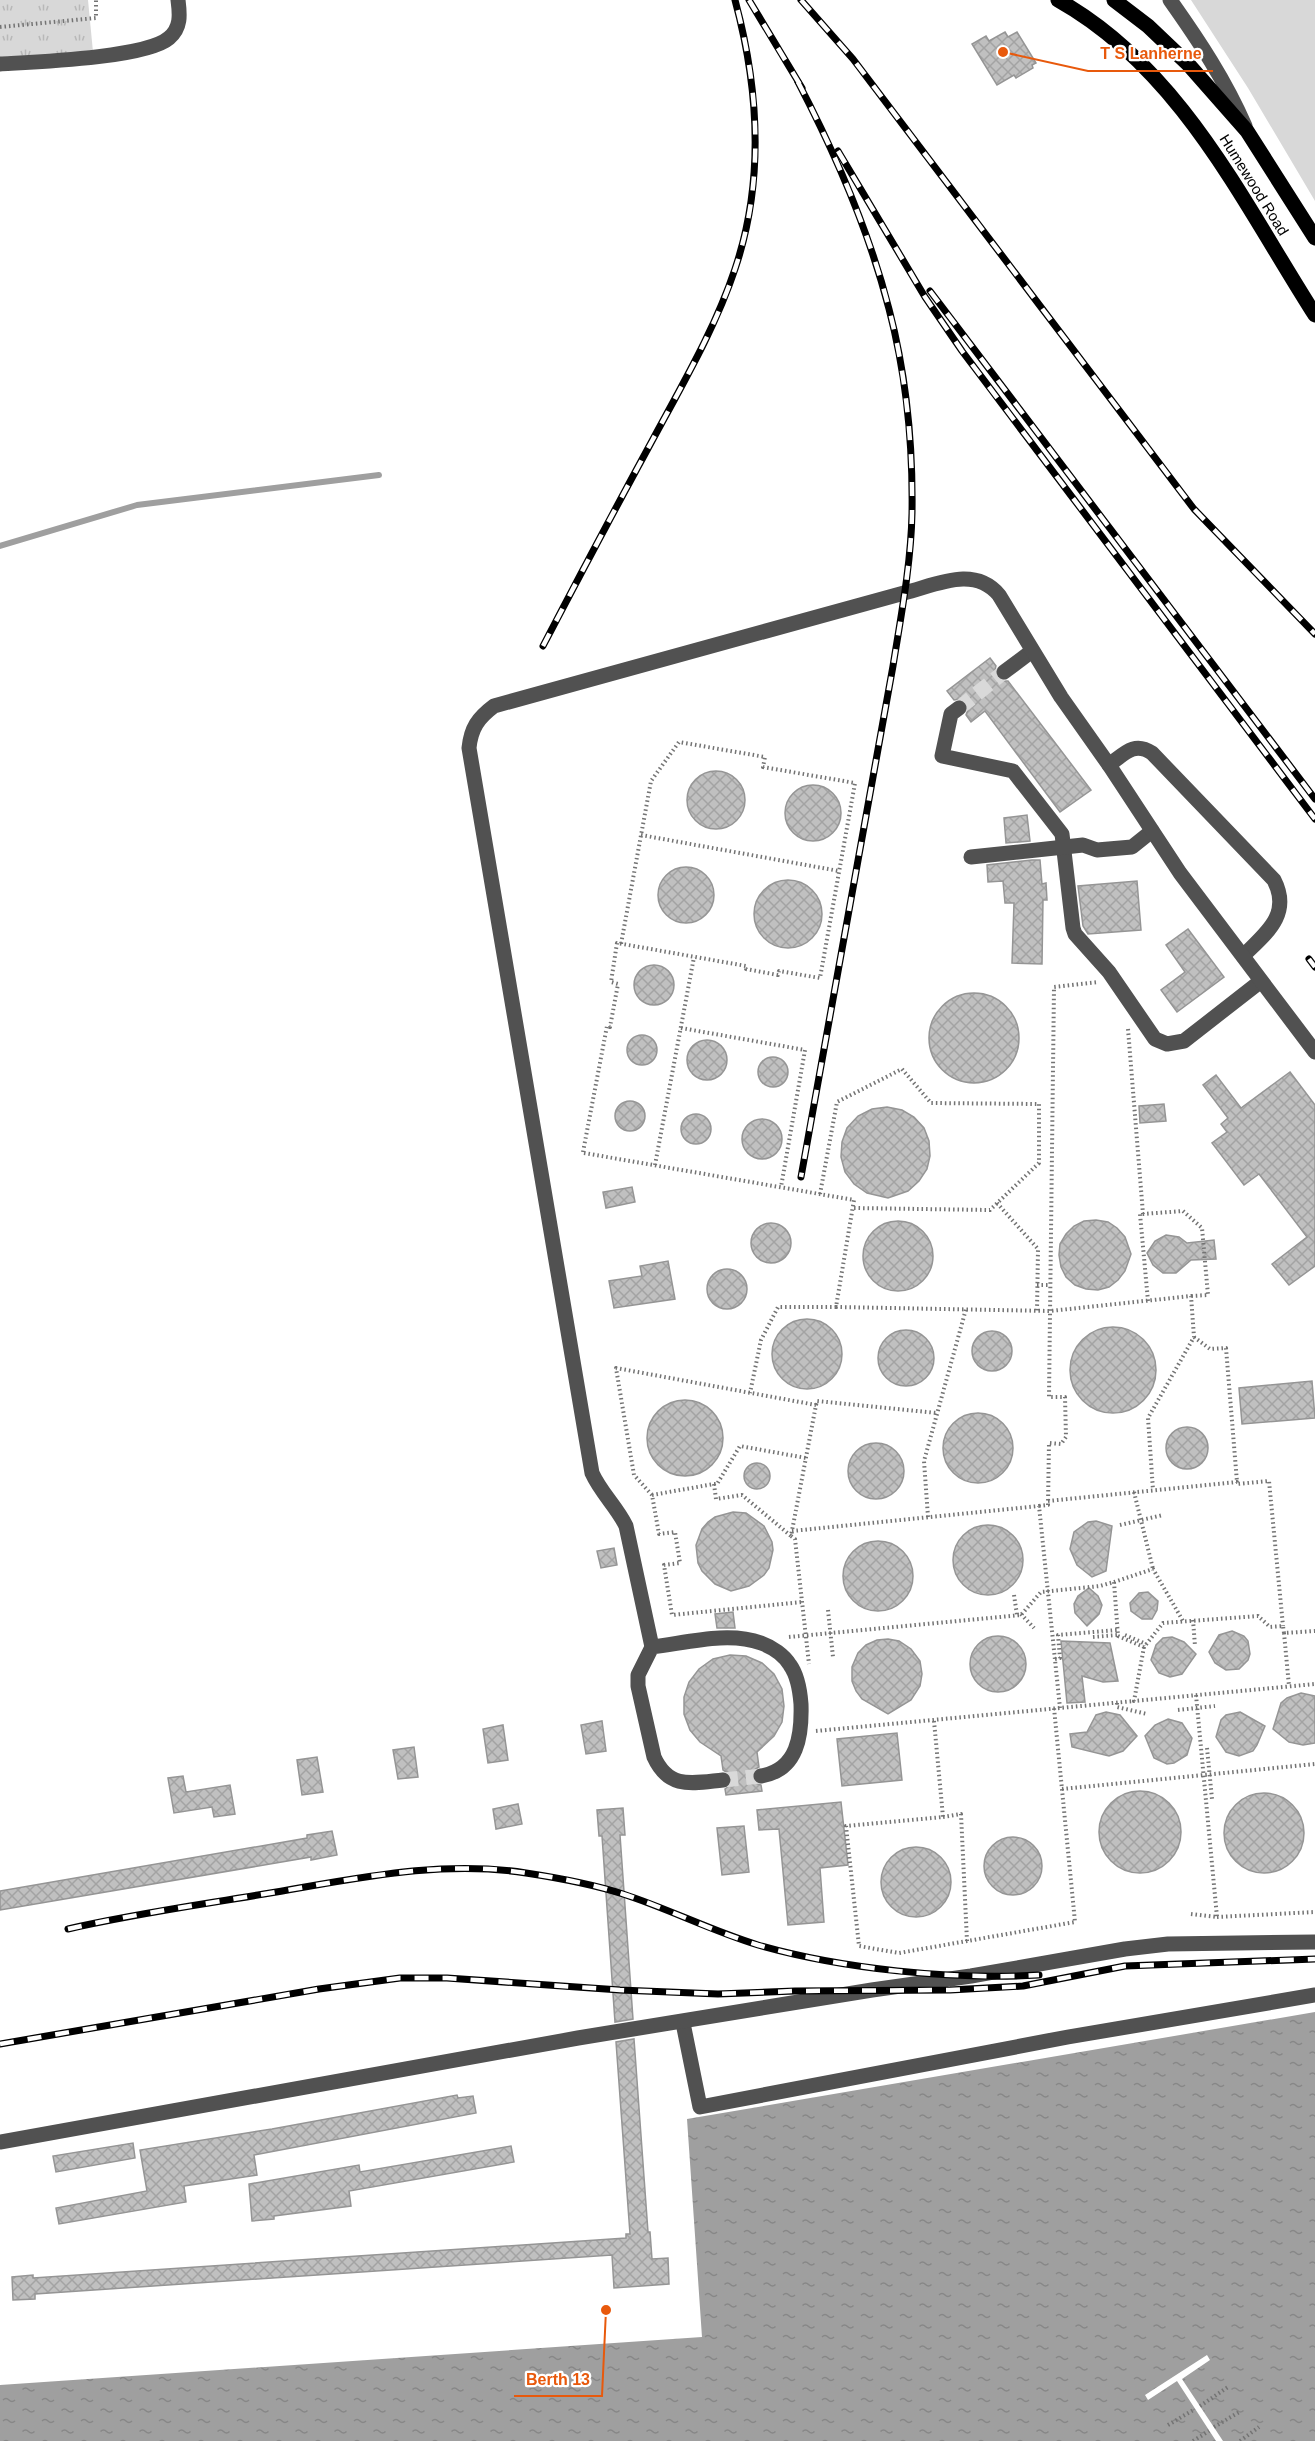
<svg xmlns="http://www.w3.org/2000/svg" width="1315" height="2441" font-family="Helvetica,sans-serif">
<defs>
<pattern id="grass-tufts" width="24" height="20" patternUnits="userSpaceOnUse" patternTransform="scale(1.5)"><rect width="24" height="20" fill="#d8d8d8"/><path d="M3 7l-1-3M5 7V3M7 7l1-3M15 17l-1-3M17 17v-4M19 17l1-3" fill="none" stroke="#b8b8b8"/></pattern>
<pattern id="water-ripples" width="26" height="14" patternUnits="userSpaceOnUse" patternTransform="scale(1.5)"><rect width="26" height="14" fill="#9f9f9f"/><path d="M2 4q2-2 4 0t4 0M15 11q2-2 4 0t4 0" fill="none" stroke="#878787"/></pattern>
<pattern id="building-cross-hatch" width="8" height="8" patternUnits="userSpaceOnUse" patternTransform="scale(1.5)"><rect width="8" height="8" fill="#c0c0c0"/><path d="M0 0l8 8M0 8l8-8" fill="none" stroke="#a3a3a3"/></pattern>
</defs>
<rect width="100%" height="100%" fill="#fff"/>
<path fill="url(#grass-tufts)" d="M0,0h88l5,52 -93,6z"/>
<path fill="#d8d8d8" d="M1191,0h124v201l-67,-113z"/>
<path fill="url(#water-ripples)" d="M1315,2012v429h-1315v-56l702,-48 -15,-218z"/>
<path fill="#fff" d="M1207,2355l3,5 -28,19 41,62h-7l-39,-60 -29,19 -3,-5z"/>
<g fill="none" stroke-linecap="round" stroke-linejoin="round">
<path stroke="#9f9f9f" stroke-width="6" d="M0,546l137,-41 242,-30"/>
</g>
<g fill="url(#building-cross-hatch)" stroke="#959595" stroke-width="1.5">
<path d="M1005,32l3,5 9,-5 19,31 -4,2 1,3 -17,10 -2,-3 -17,10 -25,-41 14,-8 3,5z"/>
<path d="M990,658l6,8 -2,7 3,5 4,3h7l83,109 -31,22 -75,-101 -14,11 -5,-7 3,-8 -3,-5 -4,-3 -8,1 -7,-9z"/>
<circle cx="716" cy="800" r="29"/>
<circle cx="813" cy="813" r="28"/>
<path d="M1027,815l3,26 -24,2 -2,-25z"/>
<path d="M1032,860h8l2,24 4,-1 1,17h-4l-1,64 -30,-1 2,-60h-9l-2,-22 -15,1 -1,-17z"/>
<circle cx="686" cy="895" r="28"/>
<circle cx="788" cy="914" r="34"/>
<path d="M1137,881l4,49 -53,4 -5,-8 -5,-40z"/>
<path d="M1188,929l36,48 -47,35 -16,-22 24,-18 -19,-27z"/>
<circle cx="654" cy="985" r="20"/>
<circle cx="974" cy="1038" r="45"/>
<circle cx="642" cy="1050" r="15"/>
<circle cx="707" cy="1060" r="20"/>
<circle cx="773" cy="1072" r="15"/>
<path d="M1290,1072l25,33v161l-26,19 -17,-21 35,-27 -48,-63 -15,11 -32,-42 15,-11 -6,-8 7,-6 -25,-33 13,-10 25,33z"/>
<circle cx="630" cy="1116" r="15"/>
<path d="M1164,1104l2,17 -26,2 -1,-17z"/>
<path d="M887,1107l15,3 12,7 10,11 5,13 1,15 -3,13 -8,12 -11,10 -20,7 -21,-5 -13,-9 -9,-12 -4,-15 1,-15 5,-14 11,-12 14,-7z"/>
<circle cx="696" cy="1129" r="15"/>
<circle cx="762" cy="1139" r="20"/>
<path d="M632,1187l3,15 -29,6 -3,-16z"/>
<path d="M1096,1220l12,2 9,6 8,9 6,17 -6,17 -7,9 -9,7 -11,3 -12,-1 -11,-4 -9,-8 -5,-10 -2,-12 1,-11 6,-10 8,-8 10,-5z"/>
<circle cx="898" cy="1256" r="35"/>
<circle cx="771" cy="1243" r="20"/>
<path d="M1166,1235l13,2 8,6 27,-3 2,19 -25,1 -15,13h-13l-10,-8 -6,-12 8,-12z"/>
<path d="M668,1261l7,38 -61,9 -5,-27 33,-5 -2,-10z"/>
<circle cx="727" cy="1289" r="20"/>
<circle cx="807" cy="1354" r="35"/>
<circle cx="1113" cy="1370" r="43"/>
<circle cx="906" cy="1358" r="28"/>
<circle cx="992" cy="1351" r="20"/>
<path d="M1312,1381l3,37 -73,6 -3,-36z"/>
<circle cx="685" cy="1438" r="38"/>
<circle cx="978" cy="1448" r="35"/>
<circle cx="1187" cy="1448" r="21"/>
<circle cx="876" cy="1471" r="28"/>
<circle cx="757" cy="1476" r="13"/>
<path d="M733,1512l13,1 18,13 8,16 1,8 -4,18 -5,7 -15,11 -18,5 -16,-7 -13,-13 -4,-8 -2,-18 6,-16 6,-7 7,-5z"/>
<path d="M1096,1521l16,5 -6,45 -14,6 -15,-12 -7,-16 4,-17 14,-10z"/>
<circle cx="988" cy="1560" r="35"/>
<circle cx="878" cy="1576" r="35"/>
<path d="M614,1548l3,17 -16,3 -4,-17z"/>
<path d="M1089,1588l9,8 4,9 -3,9 -12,12 -12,-13 -1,-9 4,-8z"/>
<path d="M1148,1592l10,9 -1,9 -5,9h-10l-11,-8 -1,-8 9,-10z"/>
<path d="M733,1612l2,16h-18l-2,-14z"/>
<path d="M1232,1631l12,5 4,5 2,13 -2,6 -9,9 -13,1 -11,-7 -6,-11 10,-17z"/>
<circle cx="998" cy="1664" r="28"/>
<path d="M1172,1637l12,5 12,12 -14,20 -12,3 -11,-4 -8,-13 5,-15 7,-7z"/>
<path d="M888,1639l11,2 12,8 9,12 2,13 -2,12 -9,14 -23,14 -26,-15 -6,-8 -4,-10v-14l6,-14 8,-8 11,-5z"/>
<path d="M1061,1641l49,2 8,38 -15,1 -21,-6 3,26 -18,1z"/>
<path d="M730,1655l16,1 16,7 12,11 8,15 2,17 -2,16 -8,14 -17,16 2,15 -5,3 -2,8 3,5 6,2 1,6 -36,4 -1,-6 7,-6 -1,-8 -8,-5 -2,-14 -21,-14 -10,-12 -6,-16v-17l5,-15 10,-13 14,-10z"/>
<path d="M1301,1693l14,3v47l-12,2 -14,-3 -16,-13 8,-26 6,-5z"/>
<path d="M1106,1712l14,3 17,21 -14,15 -14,5 -37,-9 -2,-13 17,-2 9,-17z"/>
<path d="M1240,1712l25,14 -8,19 -4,6 -14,5 -13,-4 -10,-15 5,-17 5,-5z"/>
<path d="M1168,1719l14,4 10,15 -5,17 -13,8 -7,1 -13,-6 -9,-22 10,-11z"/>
<path d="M602,1721l4,30 -20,3 -5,-29z"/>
<path d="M503,1725l5,35 -20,3 -5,-34z"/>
<path d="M897,1733l5,47 -60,6 -5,-47z"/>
<path d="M414,1747l4,30 -20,2 -5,-29z"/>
<path d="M317,1757l6,35 -21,3 -5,-35z"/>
<path d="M183,1776l3,16 44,-7 5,29 -21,3 -2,-10 -38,6 -6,-35z"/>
<circle cx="1140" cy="1832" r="41"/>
<circle cx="1264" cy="1833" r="40"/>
<path d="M841,1802l7,63 -28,3 4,54 -36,3 -9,-96 -20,1 -2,-20z"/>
<path d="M518,1804l4,20 -26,5 -3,-20z"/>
<path d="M623,1808l2,27h-5l13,184 -18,3 -13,-186h-3l-2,-26z"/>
<path d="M744,1826l5,46 -27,3 -5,-47z"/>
<path d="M332,1831l5,24 -26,5v-3l-311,53v-19l307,-53v-3z"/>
<circle cx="1013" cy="1866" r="29"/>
<circle cx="916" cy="1882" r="35"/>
<path d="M634,2039l14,193h2l2,27 16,-1 1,26 -55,4 -2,-33 -577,39v5l-22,1 -1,-23 21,-2v3l593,-40v-4h4l-14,-192z"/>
<path d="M457,2095l1,3 15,-2 3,17 -222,42 3,20 -73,11 2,16 -127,22 -3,-16 91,-17 -7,-41 132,-21z"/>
<path d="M133,2143l2,15 -79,14 -3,-16z"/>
<path d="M511,2146l3,16 -165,29 2,15 -77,10v3l-22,2 -3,-37 110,-19 1,7z"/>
</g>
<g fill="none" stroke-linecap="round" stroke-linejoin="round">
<g stroke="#d9d9d9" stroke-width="15" stroke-dasharray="15 8" stroke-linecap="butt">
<path d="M959,708l45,-36"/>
<path d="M723,1780l38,-4"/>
</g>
<g stroke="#737373" stroke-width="4" stroke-dasharray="1.5 3" stroke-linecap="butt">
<path d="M0,27l96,-9v-18"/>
<path d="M641,835l198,36"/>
<path d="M681,1028l124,22 -24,137"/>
<path d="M1128,1029l15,185"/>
<path d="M583,1152l24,-126 3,1 8,-43 -7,-2 6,-39 129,23v3l32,6 1,-4 41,7 35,-195 -92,-16 2,-10 -86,-15 -28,39 -30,163"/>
<path d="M584,1153l270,47 -18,107h-58l-17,33 -11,53"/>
<path d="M655,1165l39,-208"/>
<path d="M820,1194l17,-92 65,-33 29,34 108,1v59l-49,47 -137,-2"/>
<path d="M997,1203l41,46 -1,62"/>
<path d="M1037,1285h13"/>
<path d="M1148,1301l-8,-87h3l40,-3 19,17 6,67 -17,1"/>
<path d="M836,1307l214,4 141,-15 3,41 -46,81 5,72"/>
<path d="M1194,1337l16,12 16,-1 11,134"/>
<path d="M816,1405l1,-4 120,12"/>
<path d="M714,1484h3l23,-38 66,12"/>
<path d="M1134,1492l19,77"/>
<path d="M652,1495l62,-11 2,15 26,-4 49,41 25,-131 -200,-37 18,107 18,20 7,39 16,-2 5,31 -16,2 8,50 130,-13"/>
<path d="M1048,1501l189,-19v2l32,-3 14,145"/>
<path d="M1039,1506l9,-1 1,-62 12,1 5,-7 -1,-40h-16l5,-410 44,-5"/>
<path d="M928,1517l-4,-56 42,-152"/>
<path d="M1120,1525l43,-10"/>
<path d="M792,1531l247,-25 21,202"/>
<path d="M791,1536l4,3 14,125"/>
<path d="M1114,1582l39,-13 30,52"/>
<path d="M1014,1595l3,20"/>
<path d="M828,1610l5,47"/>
<path d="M1021,1614l13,14"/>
<path d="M1193,1620l2,26"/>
<path d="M1284,1633l5,53"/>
<path d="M1125,1635l21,9"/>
<path d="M789,1637l232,-22 20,-23 59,-6 14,-4 4,54 26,11 19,-24 95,-7 12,11 13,-1 1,7 31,-2"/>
<path d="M1093,1637l24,-2"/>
<path d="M1144,1647l-10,54 181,-17"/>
<path d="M1055,1659l5,-1 -2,-23 59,-5"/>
<path d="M1117,1703v4l30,7"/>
<path d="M1178,1710l37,-4"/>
<path d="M934,1721l9,96 -97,9 13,120 40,7 176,-31 -21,-214"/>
<path d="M816,1731l318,-30"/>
<path d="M1207,1748l5,51"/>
<path d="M1062,1789l253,-25"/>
<path d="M943,1817l18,-3 6,127"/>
<path d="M1191,1914l26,3 -21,-222"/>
<path d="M1217,1917l98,-5"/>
<path d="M1200,2406l28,-19"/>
<path d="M1168,2425l27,-16"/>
<path d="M1214,2427l27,-16"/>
<path d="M1193,2441l16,-10"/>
<path d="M1240,2441l19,-14"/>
</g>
<g stroke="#515151" stroke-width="15">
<path d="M1170,0c29,41 55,80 75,126"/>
<path d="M0,64c34,-2 146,-6 169,-26 12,-10 11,-23 9,-38"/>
<path d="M1004,672l28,-21"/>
<path d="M959,708l-8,6 -9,42 71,15 49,63 11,94 2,6 34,38 46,67 12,5 17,-3 77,-60"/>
<path d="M1109,765c15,-11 25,-24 43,-12l122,127c18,35 -9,54 -31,76"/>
<path d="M971,857l112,-12 14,5 35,-3 20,-16"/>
<path d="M652,1647l-26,-121c-9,-19 -25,-33 -34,-53l-123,-725c2,-20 9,-30 25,-42l410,-113c32,-8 70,-28 95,2l62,102 48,68 71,108 135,179"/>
<path d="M723,1780c-30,3 -54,10 -69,-23l-16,-71v-11l14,-28c34,-4 76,-16 109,-4 11,4 23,12 29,22 8,11 10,26 11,39 1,31 -3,66 -40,72"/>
<path d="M683,2023l17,84 368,-70 247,-42"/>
<path d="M0,2142l578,-104 294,-48 99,-14 154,-27 43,-5 147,-2"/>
</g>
<g stroke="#000" stroke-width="15">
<path d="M1058,0c123,69 184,201 257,315"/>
<path d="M1114,0l34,26 40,38 59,67 68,107"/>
</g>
<g stroke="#000" stroke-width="7">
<g id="rail">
<path d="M749,0l53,88"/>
<path d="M801,0l52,59 341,450 121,125"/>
<path d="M798,82c37,71 71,149 91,227 17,65 24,137 23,204 -1,51 -11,103 -19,153l-92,511"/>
<path d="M838,151l87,146 37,54 353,468"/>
<path d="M930,291l385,508"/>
<path d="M543,646c36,-69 72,-137 109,-205 30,-56 63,-112 83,-172 30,-89 24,-180 0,-269"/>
<path d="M1309,959l6,8"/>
<path d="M68,1929c65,-15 131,-24 196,-35 86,-14 175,-35 262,-21 33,5 66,11 97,21 46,15 89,37 135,51 84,24 194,35 281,30"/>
<path d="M0,2044l319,-55 81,-11h47l173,12 98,4 77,-3 155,-1 73,-4 102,-20 190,-7"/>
</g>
</g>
<use href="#rail" stroke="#fff" stroke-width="4.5" stroke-dasharray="14" stroke-linecap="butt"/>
</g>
<g text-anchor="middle" stroke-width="4.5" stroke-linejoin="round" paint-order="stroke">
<g font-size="15" fill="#000" stroke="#fff">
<text transform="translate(1254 185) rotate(58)" y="5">Humewood Road</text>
</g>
</g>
<path fill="none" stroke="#e8590c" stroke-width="2" d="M1003 52L1088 71H1213M606 2310L602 2396H514"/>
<g fill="#e8590c" stroke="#fff" stroke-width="2">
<circle cx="1003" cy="52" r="6"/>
<circle cx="606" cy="2310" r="6"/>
</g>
<g font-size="16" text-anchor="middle" font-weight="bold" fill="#e8590c" stroke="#fff" stroke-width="4.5" stroke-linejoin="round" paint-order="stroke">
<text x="1151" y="59">T S Lanherne</text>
<text x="558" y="2385">Berth 13</text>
</g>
</svg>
